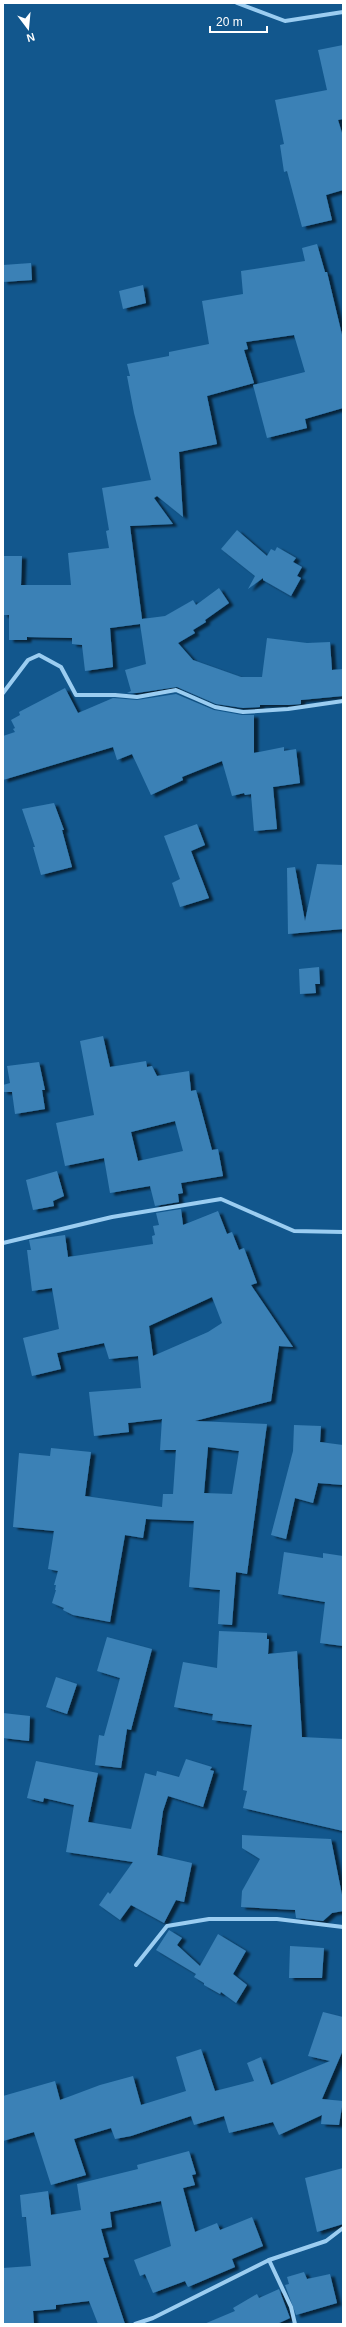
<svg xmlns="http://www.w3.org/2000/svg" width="346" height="2327" font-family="Helvetica,sans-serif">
<defs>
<filter id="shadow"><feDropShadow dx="4.5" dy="2.5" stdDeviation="1" flood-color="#0009"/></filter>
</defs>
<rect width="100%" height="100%" fill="#12578d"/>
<g fill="#3b81b6" fill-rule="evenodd" filter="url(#shadow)">
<path d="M343,45v74l-5,1 5,16v54l-17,5 6,25 -30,7 -15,-56 -3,1 -4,-27 4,-1 -9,-44 52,-10 -9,-40z"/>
<path d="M317,244l8,28h2l16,67v69l-38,11 2,9 -40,10 -14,-53 52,-13 -11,-37 -48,7 2,7 -4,1 10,33 -47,13 10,48 -38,8 4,65 -26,-21 -3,2 19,26 -43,2 12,93 23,-3 28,-16 3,5 23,-17 10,15 -24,17 1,2 -13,8 2,3 -17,10 15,17 48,17h21l5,-39 40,5 23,-1 2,28 11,-1v27l-42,4v4l-12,1h-29v2l-17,1 -27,-4 -39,-17 -40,6h-10l4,-2 -6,-21 21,-6 -6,-40 -30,4 3,39 -28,4 -3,-26 -10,-1v-6l-45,-1v3h-18v-25h-6v-59h19l-1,29h50l-3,-32 41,-5 -3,-17 3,-1 -7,-42 49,-8 -17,-67 -7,-37h3l-3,-12 42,-8v-4l40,-8 -7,-43 41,-7 -2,-23 64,-10 -3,-13z"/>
<path d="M31,263l1,17 -29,2v-17z"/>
<path d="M143,285l3,18 -23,6 -4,-18z"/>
<path d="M237,530l30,26 4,-7 4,2 2,-4 19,11 -3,4 9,5 -5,9 4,2 -10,18 -28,-16v-2l-15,11 7,-13 -34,-27z"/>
<path d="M65,688l13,25 35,-15 24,2 39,-6 38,16 28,5h12v38l30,-6v4l12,-2 4,34 -27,4 4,42 -23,2 -3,-37 -6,1 -1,-2 -12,3 -10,-35 -40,16 1,3 -32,15 -19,-41 -15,6 -4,-13 -110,33v-44l12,-4 -2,-3 2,-1 -4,-8 9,-5 -1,-3z"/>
<path d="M54,803l10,27h-2l10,37 -31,8 -8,-28h2l-13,-38z"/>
<path d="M197,824l8,21 -14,6 18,47 -29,9 -8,-24 8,-4 -16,-43z"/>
<path d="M317,864l26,1v64l-55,5 -1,-66 8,-1 10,54z"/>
<path d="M319,967l1,17h-5l1,9 -16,1 -1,-25z"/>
<path d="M103,1036l7,31 36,-6 1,6 5,-1 5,10 32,-5 2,20 5,-1 16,60 6,-1 5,27 -42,7 2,10 -5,1 1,8 -24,4 -5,-20 -40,7 -6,-35 -39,8 -9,-43 38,-8 -14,-74zM175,1121l8,30 -45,10 -7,-29z"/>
<path d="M39,1062l6,28h-3l3,19 -30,5 -3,-22h-9v-7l7,-2 -3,-17z"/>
<path d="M57,1171l7,25 -11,5 1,5 -21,4 -7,-30z"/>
<path d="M181,1209l2,16 35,-14 9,23 5,-2 7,18 5,-2 13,35 -6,2 42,62 -14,-1 -8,55 -76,20 72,3 -20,150 -11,-2 -4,53 -14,-1 2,-34 -31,-3 5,-66 -48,-2 -3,19 -18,-3 -15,87 -37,-7 -10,-5 1,-2 -12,-5 4,-13h-1l1,-5h-2l4,-14 -10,-2 6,-38 -41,-4 6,-74 31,3 1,-8 40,4 -6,44 77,11 1,-13h10l3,-44h-16l2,-31 -34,4 1,9 -35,4 -5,-44 52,-4 -3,-32 -29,3 -5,-16 -47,10 4,16 -29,7 -9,-38 36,-9 -7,-41 -20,3 -5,-41h4l-2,-10 36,-5 3,22 85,-13 -1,-8 3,-1 -2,-9 6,-1 -3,-12zM212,1297l10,26 -14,9 -55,24 -4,-30zM208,1447l31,4 -7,43 -28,-1z"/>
<path d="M294,1425l27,1 -1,16 23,3v40l-25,-2 -5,20 -18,-5 -9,41 -15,-4 22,-84z"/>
<path d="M284,1552l39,6v-5l20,3v90l-23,-3 5,-41 -47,-8z"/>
<path d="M219,1631l48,2v6h2l-1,15 29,-3 5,86 41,2v92l-100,-23 4,-17 -4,-1 9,-65 -40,-5 1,-6 -39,-7 9,-45 34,6z"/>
<path d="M107,1637l45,12 -21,81 -4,-1 -6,39 -26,-3 4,-30 5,1 16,-58 -23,-7z"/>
<path d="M56,1677l21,7 -10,30 -21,-7z"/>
<path d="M3,1713l27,3 -1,25 -26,-3z"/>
<path d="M186,1759l26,8 -2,3 4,1 -11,36 -35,-11 -5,15 -6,44 35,8 -8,39 -8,-2 -12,23 -33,-18 -11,15 -21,-15 9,-13 2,2 23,-32 -67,-10 8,-47 -30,-7 -1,4 -16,-4 9,-37 62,12 -10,49 43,7 14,-56 11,3 1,-5 22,6z"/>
<path d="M242,1835l89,4 12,61v11l-11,2 -9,8 -27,-3 -1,-8 -54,-3 1,-16 18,-32 -18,-11z"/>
<path d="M169,1930l13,8 -5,7 23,21 18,-32 28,17 -13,23 14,11 -11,18 -15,-11 -1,2 -16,-9v-2l-10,-6 2,-3 -40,-24z"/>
<path d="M290,1946l34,2 -2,30h-33z"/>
<path d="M323,2012l20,5v33l-21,49 21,2 -4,24 -18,-1 1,-9 -43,20 -6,-13 -44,11 -5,-17 -30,9 -3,-9 -60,20 -16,3 -4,-11 -37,11 12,36 -35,10 -17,-53 -31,9v-45l52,-15 5,19 40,-15 33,-9 8,29 45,-14 -10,-34 25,-8 14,42 39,-10 -7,-18 14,-6 10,28 59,-24 -22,-5z"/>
<path d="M189,2151l7,23 -4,1 3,10 -12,3 12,44 22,-9 3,7 32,-13 11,29 -31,13 3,8 -47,20 -3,-6 -32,12 -8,-19 -5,2 -6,-16 37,-14 -10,-45 -51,11 2,15 -11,2 8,28 -6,1 22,66h-27l-9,-23 -33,4v4l-23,2 1,13h-31v-56l28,-2 -5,-49h-4l-2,-22 28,-4 3,24 30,-5 -4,-26 61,-15 -1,-4z"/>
<path d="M343,2168v56l-26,8 -12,-54z"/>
<path d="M304,2272l3,7 23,-5 7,29 -41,12 -11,-30 4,-1 -2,-7z"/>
<path d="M279,2289l11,29 -13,6h-73l31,-13 -2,-3 24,-14 2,4z"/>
</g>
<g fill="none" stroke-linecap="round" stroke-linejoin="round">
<g stroke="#9bcdf1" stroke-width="4">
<path d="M237,3l48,18 58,-9"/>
<path d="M3,693l25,-33 11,-5 22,12 15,28h39l22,2 39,-7 39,17 28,5 45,-3 55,-8"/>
<path d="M3,1243l109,-26 109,-18 73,32 49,1"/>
<path d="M136,1965l31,-39 42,-7h68l66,8"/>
<path d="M269,2260l22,47 4,17"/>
<path d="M135,2324l18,-6 116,-58 57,-19 17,-13"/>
</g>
</g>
<rect width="346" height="2327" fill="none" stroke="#ffffff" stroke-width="8"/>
<g transform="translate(28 28) rotate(164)" stroke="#12578d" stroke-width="3" paint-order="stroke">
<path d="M0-3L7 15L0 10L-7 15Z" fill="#ffffff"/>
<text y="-6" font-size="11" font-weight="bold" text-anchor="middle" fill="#ffffff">N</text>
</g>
<path d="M210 26v6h57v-6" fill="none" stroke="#ffffff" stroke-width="2"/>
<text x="216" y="26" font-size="12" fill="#ffffff" stroke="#12578d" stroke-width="3" paint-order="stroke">20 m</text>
</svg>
